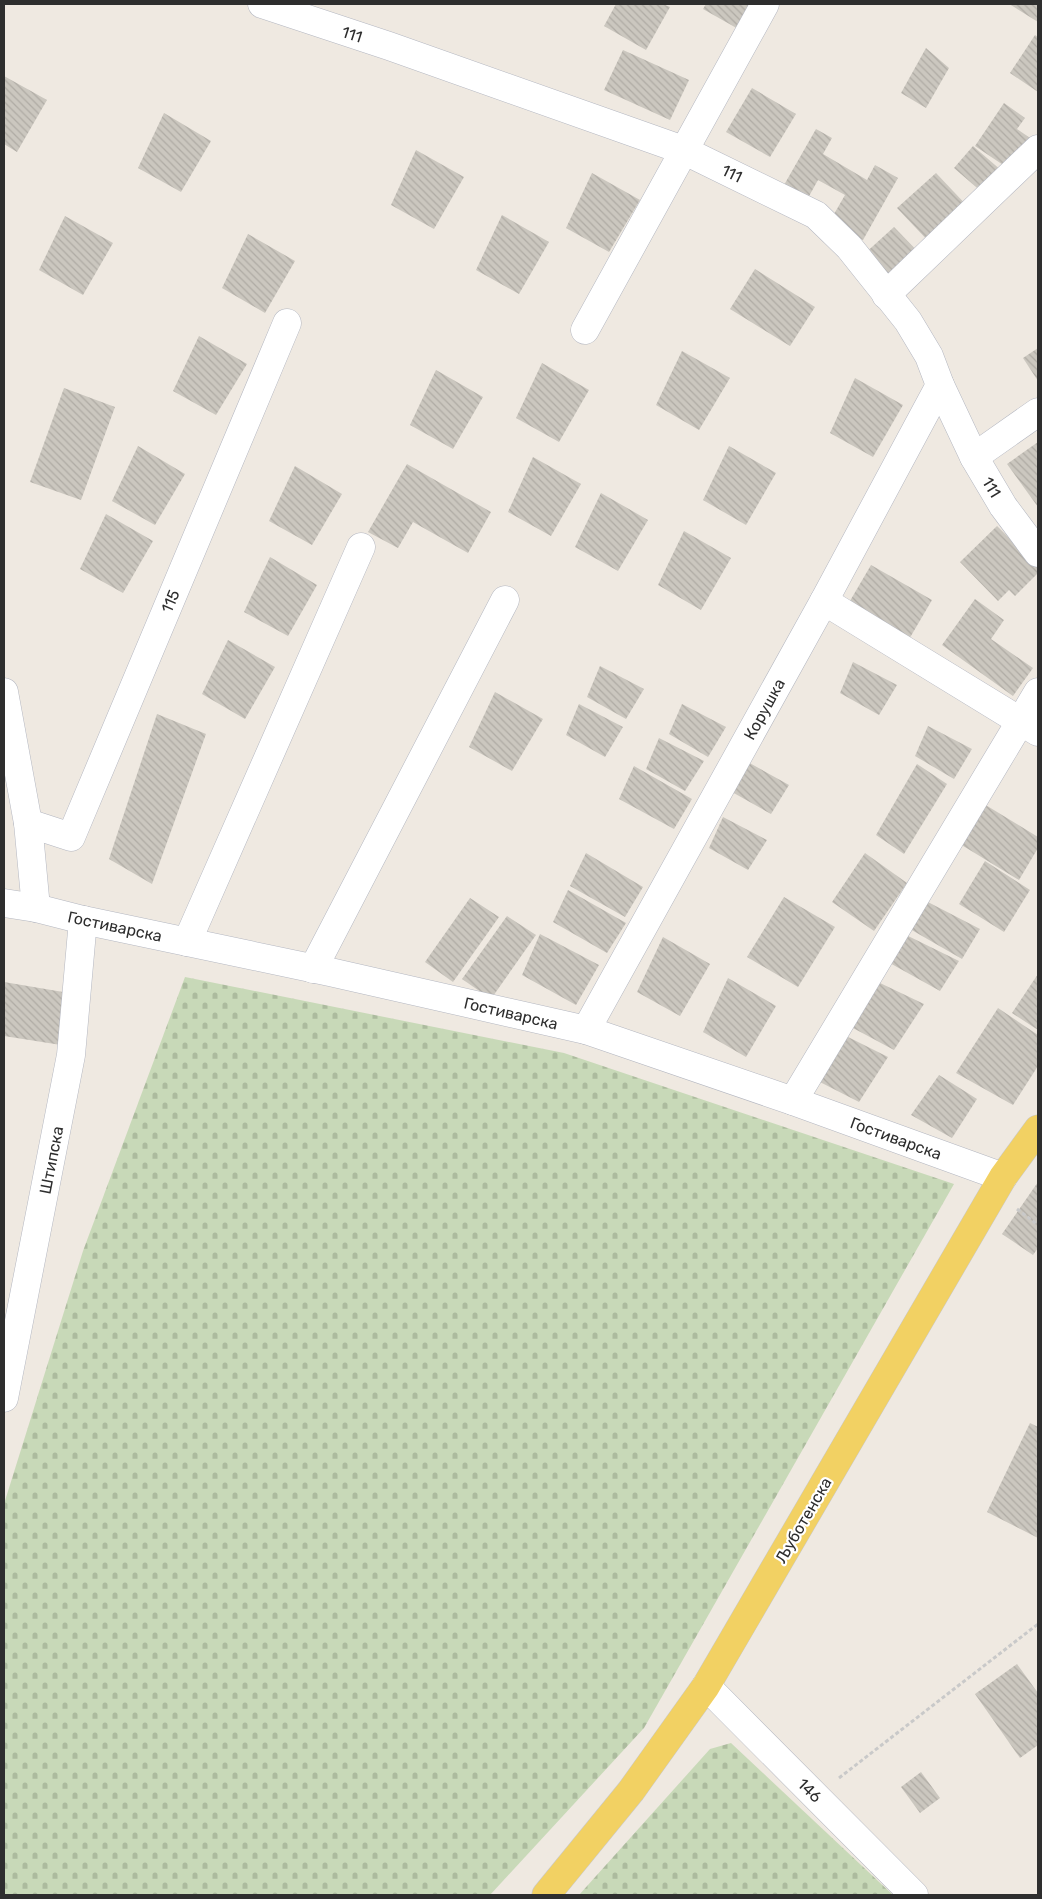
<svg xmlns="http://www.w3.org/2000/svg" width="1042" height="1899" font-family="Rubik,sans-serif">
<defs>
<pattern id="cemetery-stones" width="16" height="16" patternUnits="userSpaceOnUse" patternTransform="scale(1.25)"><rect width="16" height="16" fill="#c8d9b8"/><path d="M2 7V4a2 2 0 0 1 4 0v3zM10 15v-3a2 2 0 0 1 4 0v3z" fill="#acbb9e"/></pattern>
<pattern id="building-back-hatch" width="6" height="6" patternUnits="userSpaceOnUse" patternTransform="scale(1.25)"><rect width="6" height="6" fill="#cbc7bf"/><path d="M-1 5l2 2M0 0l6 6M5-1l2 2" fill="none" stroke="#afaba4"/></pattern>
</defs>
<rect width="100%" height="100%" fill="#efe9e1"/>
<g fill="url(#cemetery-stones)">
<path d="M185,977l379,76 390,131 -310,544 -154,167h-486v-391l79,-253z"/>
<path d="M731,1743l162,152h-314l131,-146z"/>
</g>
<g fill="url(#building-back-hatch)">
<path d="M616,4h47l7,3 -24,43 -42,-24z"/>
<path d="M706,4h49l-15,26 -37,-21z"/>
<path d="M1012,4h26v18l-27,-17z"/>
<path d="M1035,35l3,2v55l-28,-19z"/>
<path d="M926,48l23,20 -23,40 -25,-15z"/>
<path d="M623,50l66,30 -19,40 -66,-30z"/>
<path d="M4,76l43,24 -30,52 -13,-8z"/>
<path d="M752,88l44,26 -26,43 -44,-25z"/>
<path d="M1004,103l21,15 -8,11 16,11 -21,31 -37,-25z"/>
<path d="M164,113l47,28 -30,51 -43,-24z"/>
<path d="M816,129l16,9 -9,16 44,26 8,-15 23,13 -35,62 -33,-19 15,-26 -27,-15 -10,18 -24,-13z"/>
<path d="M973,146l29,25 -19,22 -29,-25z"/>
<path d="M416,150l48,27 -30,52 -43,-24z"/>
<path d="M592,173l48,27 -31,52 -43,-24z"/>
<path d="M936,173l35,37 -39,35 -35,-37z"/>
<path d="M502,215l47,27 -30,52 -43,-24z"/>
<path d="M65,216l48,27 -30,52 -44,-25z"/>
<path d="M894,227l28,29 -32,30 -28,-30z"/>
<path d="M248,234l47,27 -30,52 -43,-25z"/>
<path d="M755,269l60,38 -25,39 -60,-37z"/>
<path d="M199,336l48,28 -31,51 -43,-24z"/>
<path d="M1038,348v33l-15,-23z"/>
<path d="M682,351l48,27 -31,52 -43,-25z"/>
<path d="M542,363l47,27 -30,52 -43,-24z"/>
<path d="M436,370l47,27 -30,52 -43,-24z"/>
<path d="M855,378l48,27 -30,52 -43,-24z"/>
<path d="M64,388l51,19 -34,93 -51,-18z"/>
<path d="M1038,442v65l-31,-43z"/>
<path d="M138,446l47,28 -30,51 -43,-24z"/>
<path d="M729,446l47,27 -30,52 -43,-25z"/>
<path d="M533,457l48,27 -30,52 -43,-24z"/>
<path d="M407,464l84,48 -23,41 -55,-31 -15,26 -30,-16z"/>
<path d="M295,466l47,28 -30,51 -43,-24z"/>
<path d="M601,493l47,27 -30,51 -43,-24z"/>
<path d="M106,514l47,27 -30,52 -43,-24z"/>
<path d="M997,526l41,41v6l-23,23 -6,-6 -11,11 -38,-39z"/>
<path d="M684,531l47,27 -30,52 -43,-25z"/>
<path d="M270,557l47,28 -29,51 -44,-24z"/>
<path d="M871,565l61,35 -24,41 -61,-35z"/>
<path d="M975,599l29,21 -13,19 42,29 -20,28 -71,-51z"/>
<path d="M228,640l47,27 -30,52 -43,-25z"/>
<path d="M853,662l44,23 -18,30 -39,-22z"/>
<path d="M600,666l44,23 -18,30 -39,-22z"/>
<path d="M495,692l48,27 -31,52 -43,-24z"/>
<path d="M579,704l44,23 -18,30 -39,-22z"/>
<path d="M682,704l44,23 -18,30 -39,-23z"/>
<path d="M157,714l49,20 -54,150 -43,-25z"/>
<path d="M928,726l44,23 -18,30 -39,-23z"/>
<path d="M659,738l45,23 -19,30 -39,-22z"/>
<path d="M746,761l43,24 -18,29 -39,-22z"/>
<path d="M917,764l30,20 -43,70 -28,-19z"/>
<path d="M634,766l58,33 -18,30 -55,-30z"/>
<path d="M984,804l54,33v11l-19,32 -59,-36z"/>
<path d="M723,817l44,23 -19,30 -39,-22z"/>
<path d="M586,853l57,34 -18,30 -55,-31z"/>
<path d="M865,853l42,30 -33,48 -42,-29z"/>
<path d="M985,861l45,29 -26,42 -45,-28z"/>
<path d="M568,890l58,33 -19,30 -54,-31z"/>
<path d="M784,897l51,30 -37,60 -51,-30z"/>
<path d="M470,898l29,19 -46,65 -28,-20z"/>
<path d="M924,900l56,29 -18,30 -52,-30z"/>
<path d="M507,916l29,19 -45,64 -29,-20z"/>
<path d="M902,933l57,28 -19,30 -52,-29z"/>
<path d="M540,934l59,31 -23,40 -54,-30z"/>
<path d="M663,937l47,27 -30,52 -43,-24z"/>
<path d="M1038,974v56l-26,-17z"/>
<path d="M728,978l48,28 -30,51 -43,-25z"/>
<path d="M4,982l65,11 -8,52 -57,-9z"/>
<path d="M880,983l44,21 -30,46 -41,-22z"/>
<path d="M998,1008l40,27v31l-25,39 -57,-32z"/>
<path d="M844,1035l44,22 -29,45 -41,-21z"/>
<path d="M939,1075l38,24 -25,39 -41,-23z"/>
<path d="M1038,1182v66l-5,7 -31,-21z"/>
<path d="M1030,1423l8,4v111l-51,-26z"/>
<path d="M1017,1664l21,29v52l-18,13 -45,-64z"/>
<path d="M921,1772l19,26 -20,15 -19,-26z"/>
</g>
<g fill="none" stroke-linecap="round" stroke-linejoin="round">
<g stroke="#b4b7c1" stroke-width="29">
<g id="minor">
<path d="M262,4l127,42 294,104 133,65 33,32 59,74 21,35 11,29 34,72 29,49 35,47"/>
<path d="M886,295l152,-146"/>
<path d="M585,330l180,-326"/>
<path d="M974,457l64,-45"/>
<path d="M824,601l214,131"/>
<path d="M4,692l24,131 8,85"/>
<path d="M28,823l43,14 216,-514"/>
<path d="M4,903l32,5 47,12 247,52 256,58 207,71 210,76"/>
<path d="M187,942l174,-395"/>
<path d="M313,969l192,-369"/>
<path d="M586,1030l238,-429 116,-216"/>
<path d="M793,1101l245,-409"/>
<path d="M4,1398l67,-343 12,-135"/>
<path d="M706,1686l208,209"/>
</g>
</g>
<g stroke="#c9c9c9" stroke-width="29">
<path id="major" d="M546,1895l85,-104 75,-105 297,-509 35,-48"/>
</g>
<g stroke="#c9c9c9" stroke-width="3" stroke-dasharray="4 2.5" stroke-linecap="butt">
<path d="M1017,1209l21,16"/>
<path d="M839,1778l199,-154"/>
</g>
<use href="#minor" stroke="#fff" stroke-width="28"/>
<use href="#major" stroke="#f2d163" stroke-width="28"/>
</g>
<g text-anchor="middle" stroke-width="4.5" stroke-linejoin="round" paint-order="stroke">
<g font-size="16" fill="#2e2e2e" stroke="#fff">
<text transform="translate(352 34) rotate(18)" y="6">111</text>
<text transform="translate(732 173) rotate(26)" y="6">111</text>
<text transform="translate(992 487) rotate(59)" y="6">111</text>
<text transform="translate(170 601) rotate(-67)" y="6">115</text>
<text transform="translate(764 709) rotate(-61)" y="6">Корушка</text>
<text transform="translate(115 926) rotate(12)" y="6">Гостиварска</text>
<text transform="translate(511 1013) rotate(13)" y="6">Гостиварска</text>
<text transform="translate(896 1138) rotate(20)" y="6">Гостиварска</text>
<text transform="translate(51 1160) rotate(-79)" y="6">Штипска</text>
<text transform="translate(803 1520) rotate(-60)" y="6">Љуботенска</text>
<text transform="translate(810 1790) rotate(45)" y="6">146</text>
</g>
</g>
<rect width="1042" height="1899" fill="none" stroke="#2e2e2e" stroke-width="10"/>
</svg>
